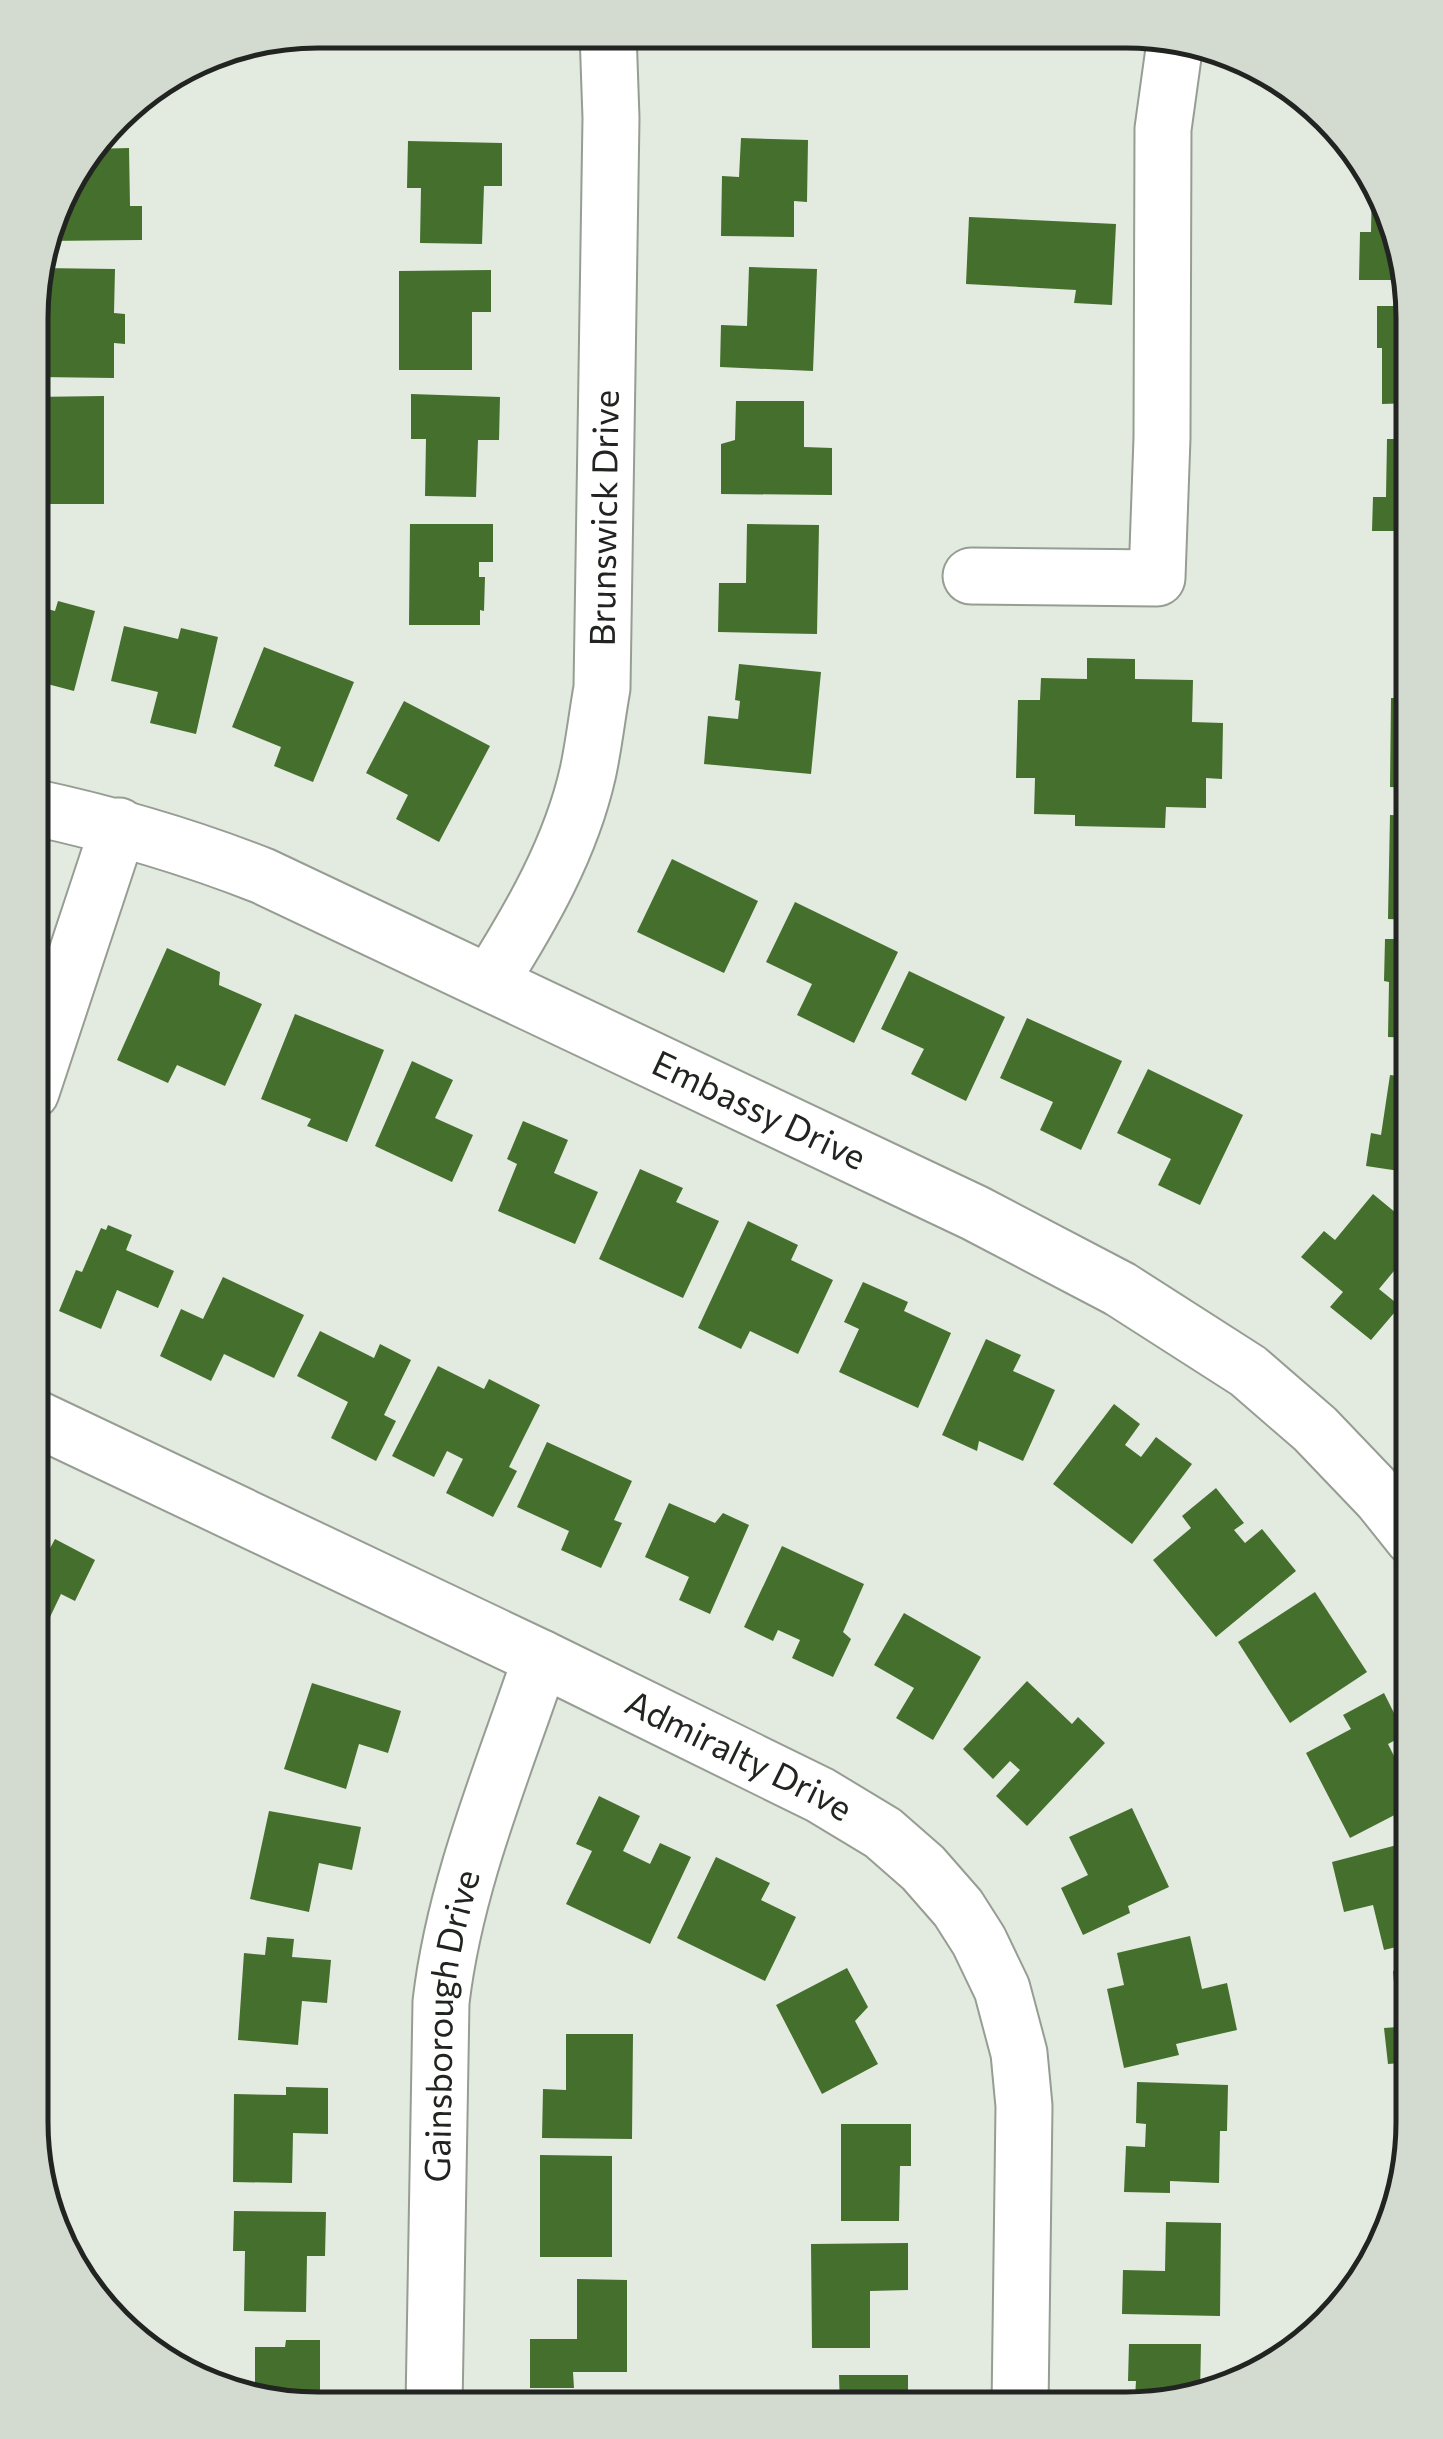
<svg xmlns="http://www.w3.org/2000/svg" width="1443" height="2439" font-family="Commissioner,sans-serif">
<rect width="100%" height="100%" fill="#e3ebe0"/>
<g fill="#456f2d">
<path d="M741,138l67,2 -1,62 -13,-1v36l-73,-1 1,-60 17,1z"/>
<path d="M408,141l94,2v43h-18l-2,58 -62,-1 1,-55h-14z"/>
<path d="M129,148l1,58h12v34l-98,1 13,-42h17l-1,-27 18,-23z"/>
<path d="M1372,181l19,27 15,72h-47l1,-48h11z"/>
<path d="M969,217l147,7 -4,81 -38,-2 2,-13 -110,-6z"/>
<path d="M749,267l68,2 -4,102 -93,-4 1,-42 26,1z"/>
<path d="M41,268l74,1 -1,44 11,1v30l-11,-1v35l-74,-1z"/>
<path d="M491,270v42h-19v58h-73v-99z"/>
<path d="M1377,306h34l2,97 -31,1v-56h-5z"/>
<path d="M411,394l89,3 -1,43h-21l-2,57 -51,-1 1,-57h-15z"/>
<path d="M104,396v108h-72v-107z"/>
<path d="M736,401h68v46l28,1v47l-111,-1v-50l14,-4z"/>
<path d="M1387,439h26v92h-41l1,-34h13z"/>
<path d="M410,524h83v38h-14v15h6l-1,34 -4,-1v15h-71z"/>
<path d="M747,524l72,1 -2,109 -99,-2 1,-49h27z"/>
<path d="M1395,561h18v105h-17z"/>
<path d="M58,601l37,10 -21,80 -38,-10 3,-14 -7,-2v-60l23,6z"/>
<path d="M124,626l54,13 3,-11 37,9 -22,97 -46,-11 8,-31 -47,-11z"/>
<path d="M264,647l90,35 -41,100 -39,-16 7,-19 -49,-20z"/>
<path d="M1087,658l48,1v20l58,1 -1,42 31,1 -1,56 -16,-1v30l-40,-1 -1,21 -90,-2v-11l-41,-1 1,-36h-19l2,-78h22l1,-22 46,1z"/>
<path d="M739,664l82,8 -10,102 -107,-10 4,-48 30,3 2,-18 -5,-1z"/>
<path d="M1391,698h22v90l-23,-1z"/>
<path d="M404,701l86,45 -51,96 -43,-23 12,-24 -42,-22z"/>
<path d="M1390,815l23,1v104l-25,-1z"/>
<path d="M672,859l86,42 -34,72 -87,-41z"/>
<path d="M795,902l103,50 -44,91 -57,-28 15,-31 -46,-22z"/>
<path d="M1385,939h28v99l-25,-1 1,-55 -5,-1z"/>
<path d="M167,948l53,24 -1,13 43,19 -37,82 -48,-21 -9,18 -51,-23z"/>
<path d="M909,971l96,46 -39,84 -55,-27 13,-25 -43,-20z"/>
<path d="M295,1014l89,36 -37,92 -40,-16 4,-7 -50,-20z"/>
<path d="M1027,1018l95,43 -41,89 -41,-20 13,-28 -53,-24z"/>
<path d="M412,1061l41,19 -18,38 38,17 -21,47 -77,-36z"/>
<path d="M1148,1069l95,46 -43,90 -42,-20 13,-26 -54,-26z"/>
<path d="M1390,1075l23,3v95l-47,-7 5,-33 10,2z"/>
<path d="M523,1121l45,19 -14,33 44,19 -23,52 -77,-33 19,-47 -10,-5z"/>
<path d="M640,1169l43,19 -7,14 43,19 -36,77 -84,-39z"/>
<path d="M1373,1194l40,33v21l-34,41 21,17 -29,34 -41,-33 13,-15 -42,-35 23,-26 11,9z"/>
<path d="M748,1221l50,24 -7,15 42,20 -35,74 -48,-23 -9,18 -43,-21z"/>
<path d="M108,1225l24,10 -6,15 48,21 -16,37 -41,-18 -16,39 -42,-18 17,-41 6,2 19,-44 5,2z"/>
<path d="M223,1277l81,38 -30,63 -50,-24 -13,27 -51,-25 21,-47 22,10z"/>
<path d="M863,1282l45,20 -4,9 47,22 -33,75 -79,-36 20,-43 -15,-7z"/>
<path d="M320,1331l54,27 6,-14 31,16 -27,55 12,6 -20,40 -45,-23 17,-36 -51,-26z"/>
<path d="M986,1339l35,16 -8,16 42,19 -32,71 -44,-20 -2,10 -35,-16z"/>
<path d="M438,1366l46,23 5,-10 51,26 -31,62 8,4 -24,46 -47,-24 17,-34 -16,-8 -13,26 -42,-21z"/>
<path d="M1114,1404l26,20 -15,21 16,12 15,-20 36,27 -60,80 -79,-60z"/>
<path d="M547,1442l85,39 -18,39 8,3 -21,45 -40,-18 8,-19 -52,-24z"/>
<path d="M1216,1488l28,35 -10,7 11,13 17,-14 34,42 -80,66 -63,-77 38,-32 -9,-12z"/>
<path d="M669,1503l46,20 8,-10 26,12 -39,89 -31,-14 10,-23 -44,-20z"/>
<path d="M55,1539l40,21 -20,41 -14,-7 -20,42 -10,-5v-66l8,4z"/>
<path d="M782,1546l82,38 -21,48 8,7 -18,38 -41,-19 8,-18 -22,-10 -5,11 -29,-14z"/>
<path d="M1315,1592l52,80 -77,51 -52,-81z"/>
<path d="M904,1613l77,44 -48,83 -37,-22 18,-30 -40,-23z"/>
<path d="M1027,1681l45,43 6,-7 27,26 -78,83 -31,-30 24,-26 -10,-9 -17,18 -30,-30z"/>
<path d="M312,1683l89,28 -13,42 -29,-9 -13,45 -62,-20z"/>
<path d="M1384,1693l21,42 -17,9 9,18 13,-7 2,6v45l-62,32 -44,-85 45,-24 -8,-14z"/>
<path d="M599,1796l41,20 -17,35 27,13 10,-21 31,14 -41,87 -84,-40 26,-53 -16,-7z"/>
<path d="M1132,1808l37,79 -41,19 2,7 -47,22 -22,-47 27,-13 -19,-38z"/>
<path d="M269,1811l92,16 -9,43 -33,-7 -10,49 -59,-13z"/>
<path d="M1412,1833v110l-28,7 -11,-45 -29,7 -12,-50 65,-17 -2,-8z"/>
<path d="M716,1857l54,26 -9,17 35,17 -31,64 -88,-43z"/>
<path d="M1190,1936l12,53 25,-6 10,47 -61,14 3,11 -55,13 -17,-79 17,-4 -7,-32z"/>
<path d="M267,1937l27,2 -2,18 39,3 -4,43 -25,-2 -4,44 -60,-5 6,-87 21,2z"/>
<path d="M847,1968l21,39 -13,14 23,43 -56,30 -46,-89z"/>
<path d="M1412,1969v93l-24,2 -4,-36 14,-1 -5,-56z"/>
<path d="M566,2034h67l-1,105 -90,-1 1,-49 23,1z"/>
<path d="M1137,2082l91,3 -1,46h-7l-1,52 -49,-2v12l-46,-1 2,-46 19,1 1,-23 -10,-1z"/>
<path d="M286,2087l42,1v46l-35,-1 -1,50 -59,-1 1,-88 52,1z"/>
<path d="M841,2124h70v42h-11l-1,55h-58z"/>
<path d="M540,2155l72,1v101h-72z"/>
<path d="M234,2211l92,1 -1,44h-18l-1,56 -62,-1 1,-60h-12z"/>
<path d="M1166,2222l55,1 -1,93 -98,-2 1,-44 42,1z"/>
<path d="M908,2243v47l-38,1v57h-58l-1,-104z"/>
<path d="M577,2279l50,1v92h-54l1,16h-44v-49h47z"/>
<path d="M286,2340h34v67l-41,-1 -24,-10v-49h30z"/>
<path d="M1129,2344h72l-1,50 -81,15v-11h16l1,-17h-8z"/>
<path d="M839,2375h69v33h-68z"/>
</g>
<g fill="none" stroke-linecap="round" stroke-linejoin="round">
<g stroke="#969d93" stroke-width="59">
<g id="minor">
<path d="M971,576l186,2 5,-140 1,-309 13,-94"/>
<path id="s1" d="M32,807c79,17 155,39 231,69l712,337 145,76 128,82 67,58 66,69 32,40"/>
<path id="s2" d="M490,982c41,-65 81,-134 98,-210 6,-28 9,-56 14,-84l9,-570 -3,-86"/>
<path d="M31,1092l88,-266"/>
<path id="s3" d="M31,1416l510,242 279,137 63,38 40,35 35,40 21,33 23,48 17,64 5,53 -4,303"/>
<path id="s4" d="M434,2407l7,-405c14,-119 62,-231 100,-344"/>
</g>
</g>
<use href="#minor" stroke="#fff" stroke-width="55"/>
</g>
<g text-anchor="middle" stroke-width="10" stroke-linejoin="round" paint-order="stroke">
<g font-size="35" fill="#212420" stroke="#e3ebe0">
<text dy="12" stroke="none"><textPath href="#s2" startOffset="488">Brunswick Drive</textPath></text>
<text dy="12" stroke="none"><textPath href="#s1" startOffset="790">Embassy Drive</textPath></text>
<text dy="12" stroke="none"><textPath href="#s3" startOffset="785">Admiralty Drive</textPath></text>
<text dy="12" stroke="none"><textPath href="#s4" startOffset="382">Gainsborough Drive</textPath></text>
</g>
</g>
<path d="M0 0H1443V2439H0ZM318 48H1126A270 270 0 0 1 1396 318V2122A270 270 0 0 1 1126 2392H318A270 270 0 0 1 48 2122V318A270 270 0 0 1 318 48Z" fill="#d3dbd1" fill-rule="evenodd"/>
<path fill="none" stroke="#212420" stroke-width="5" d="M318 48H1126A270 270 0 0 1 1396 318V2122A270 270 0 0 1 1126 2392H318A270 270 0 0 1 48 2122V318A270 270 0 0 1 318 48Z"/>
</svg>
